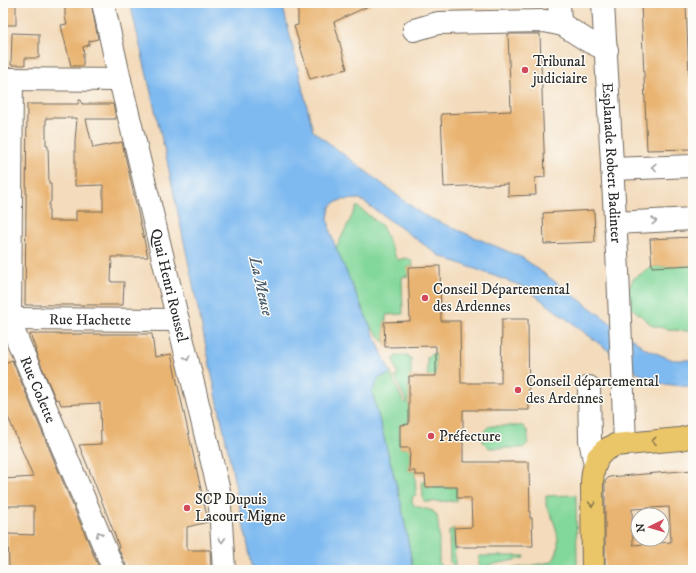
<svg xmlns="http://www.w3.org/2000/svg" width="696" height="573" font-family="'IM FELL DW Pica',serif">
<rect width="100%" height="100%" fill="#fdfcf7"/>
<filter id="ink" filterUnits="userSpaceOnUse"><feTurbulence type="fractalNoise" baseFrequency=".025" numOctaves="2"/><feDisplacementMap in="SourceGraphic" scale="8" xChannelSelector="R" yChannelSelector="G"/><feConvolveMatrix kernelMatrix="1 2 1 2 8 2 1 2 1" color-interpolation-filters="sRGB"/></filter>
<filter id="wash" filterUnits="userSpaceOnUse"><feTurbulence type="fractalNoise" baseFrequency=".012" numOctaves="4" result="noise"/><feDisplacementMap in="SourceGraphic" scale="16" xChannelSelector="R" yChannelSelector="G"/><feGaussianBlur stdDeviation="0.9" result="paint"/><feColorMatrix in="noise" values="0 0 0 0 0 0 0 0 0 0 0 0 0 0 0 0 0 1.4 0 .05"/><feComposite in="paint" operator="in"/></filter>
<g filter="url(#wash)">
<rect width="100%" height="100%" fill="#f3dbbc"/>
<g fill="#82d79a" stroke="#568162">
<path d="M357,206l25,20 15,34 8,-2 4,1 3,2 1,6h-5v9l-6,1 1,37 -17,1v7l-2,1 1,20 -15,-17 -34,-78z"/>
<path d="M693,265v62l-5,4 -15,-1 -20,-4 -18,-15 -11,-10 9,-22 19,-12z"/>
<path d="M431,354h5v30h-8l-1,-26 3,-2z"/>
<path d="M396,355h12l1,3h2v18h-2v48l-9,1v23h10l-1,23h6l1,24 -3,1 -1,6 3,4 15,4 3,1 4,5 2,16v30l2,5 4,3h-30l-3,-7 -11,-60 -29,-111 7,-14 12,-4 13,29h3l-12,-26 3,-1 -5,-17 2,-1z"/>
<path d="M489,426h34l5,6v11l-5,5h-34l-6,-6v-10z"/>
<path d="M426,481v6h31v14l-32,1 -2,-3 -1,-17z"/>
<path d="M576,495l1,69 -1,6h-70l45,-8c11,-10 7,-30 2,-42 -1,-5 -5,-9 -7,-14 0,-3 0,-7 0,-10z"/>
<path d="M454,528l1,39 -5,-5 -1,-31z"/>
<path d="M479,556h46l-1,2 -43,9 -2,-1z"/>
</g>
<path fill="#7ebaf0" stroke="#54728e" d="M130,3h152l31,128 110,84 100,43 123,91 27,11h20v27l-30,-3 -22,-9 -117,-88 -84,-31 -80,-57 -19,1 -6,3 -5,4 -2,11 2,13 6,17 55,126 -12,4 -7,14 29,111 11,60v7h-159l-86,-409z"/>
<g id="blocks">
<g fill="#e9b471" fill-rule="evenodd">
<rect x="3" y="3" width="13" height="22"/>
<path d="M65,3h26l7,36 -9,2v4l-6,2 1,7h-1v12h-12l-10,-41 6,-1 -2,-7z"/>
<path d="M293,3h82l-41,19 13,47 -37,10 -16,-53 4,-1v-13z"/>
<path d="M641,3h45l6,146 -45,1z"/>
<path d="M12,33l27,1v24h-14v7h-14z"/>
<path d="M508,34h32l5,143 -10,1 1,17 -28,1v-12l-64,3 -3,-73 70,-3z"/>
<path d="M79,100h2l1,4h31l3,15h-30l7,29 29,-6 26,115h-36l-1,25h13l-1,23h-98l2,-201h51zM46,118h31l-2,23v45l28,-1v26h-27v10h-27v-17l2,-3v-17h-2l-1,-39h-2z"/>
<path d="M594,210l1,32 -51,2 -1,-31z"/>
<path d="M693,237v28l-41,2 -2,-28z"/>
<path d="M440,266l1,55h19l1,62h40l1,-64h26l1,91h-66v52h66l1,56h2l1,28h-55v1h-23l-1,-19 18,-1 -1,-29h-14v-11h-31l-1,-12h-10v-4h-6l1,-23h-10v-23l9,-1v-48h27v-30l-51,1 -1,-25 26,-1 -2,-54z"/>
<path d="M30,334h122l3,23 16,-3 37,167v1l-21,5v23h23l1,20h-85v-5l-8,-17 1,-1 -6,-17 -18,-46 -16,-39 22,-1 -1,-41 -39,2 -2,-6 -3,1 -21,-49 1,-1z"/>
<path d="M12,360l88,210h-91l-1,-36 26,1v-29h-31v-27l30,-2 -30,-72v-41z"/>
<path d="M693,470v100h-88v-89l4,-4zM669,507l2,35 -38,3 -1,-36z"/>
</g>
</g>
</g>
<g filter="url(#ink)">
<use href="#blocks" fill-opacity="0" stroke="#71695e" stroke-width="1"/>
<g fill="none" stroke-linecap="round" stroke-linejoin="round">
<g stroke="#71695e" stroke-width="24">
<g id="minor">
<path id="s1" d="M103,3l17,77 99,411 5,79"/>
<path d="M559,3l1,21"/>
<path id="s2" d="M603,3l15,268 7,172"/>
<path d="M414,30l24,-7 107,-2 18,4 25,16 19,9"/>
<path d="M3,79l117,1"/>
<path id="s3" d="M12,79l-2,240 4,13 100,238"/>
<path d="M612,169l81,-3"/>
<path d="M615,223l78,-4"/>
<path id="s4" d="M3,319l175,1"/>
<path d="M589,387l1,53 5,25"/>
</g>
</g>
<g stroke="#71695e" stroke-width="24">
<path id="major" d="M593,570l-1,-88 1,-10 2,-7 3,-8 7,-7 10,-5 65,-6 13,-3"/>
</g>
<use href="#minor" stroke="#fff" stroke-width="22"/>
<use href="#major" stroke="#ebc669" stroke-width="22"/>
</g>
<defs><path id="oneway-chevron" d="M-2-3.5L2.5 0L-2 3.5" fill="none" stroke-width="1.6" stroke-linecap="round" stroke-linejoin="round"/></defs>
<g stroke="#a0a0a0">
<use href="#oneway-chevron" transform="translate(654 167) rotate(178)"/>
<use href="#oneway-chevron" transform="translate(654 221) rotate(-3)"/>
<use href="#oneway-chevron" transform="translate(187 358) rotate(76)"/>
<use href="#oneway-chevron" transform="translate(99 534) rotate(-113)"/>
<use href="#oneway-chevron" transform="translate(222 540) rotate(87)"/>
</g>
<g stroke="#8b784a">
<use href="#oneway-chevron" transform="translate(654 441) rotate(176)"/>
<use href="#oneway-chevron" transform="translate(592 504) rotate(89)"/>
</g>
</g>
<g fill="#d1495b" stroke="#fdfcf7" stroke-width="1.5">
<circle cx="525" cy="70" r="4"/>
<circle cx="425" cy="298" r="4"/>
<circle cx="518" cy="390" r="4"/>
<circle cx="431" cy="436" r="4"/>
<circle cx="187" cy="508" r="4"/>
</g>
<g text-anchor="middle" stroke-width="3" stroke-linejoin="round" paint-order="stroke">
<g font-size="15" fill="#2b2b2b" stroke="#fdfcf7" text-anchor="start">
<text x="533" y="66">Tribunal<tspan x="533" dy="17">judiciaire</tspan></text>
<text x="433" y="294">Conseil Départemental<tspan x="433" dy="17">des Ardennes</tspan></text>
<text x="526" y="386">Conseil départemental<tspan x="526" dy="17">des Ardennes</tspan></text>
<text x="439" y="441">Préfecture</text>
<text x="195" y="504">SCP Dupuis<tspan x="195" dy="17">Lacourt Migne</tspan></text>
</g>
<g font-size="15" fill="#2b2b2b" stroke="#fdfcf7">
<text dy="5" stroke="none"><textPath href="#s2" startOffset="160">Esplanade Robert Badinter</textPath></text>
<text dy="5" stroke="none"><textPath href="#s1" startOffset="290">Quai Henri Roussel</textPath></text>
<text dy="5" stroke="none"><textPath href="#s4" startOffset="87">Rue Hachette</textPath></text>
<text dy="5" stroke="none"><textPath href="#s3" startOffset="316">Rue Colette</textPath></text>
</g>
<g font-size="16" font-style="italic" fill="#485d70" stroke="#fdfcf7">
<text transform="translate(262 286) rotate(77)" y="6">La Meuse</text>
</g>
</g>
<rect width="696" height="573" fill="none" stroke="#fdfcf7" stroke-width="16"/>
<g transform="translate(650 527) rotate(265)"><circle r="19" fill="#fdfcf7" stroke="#a9a8a5"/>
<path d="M0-3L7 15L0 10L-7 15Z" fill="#d1495b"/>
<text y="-6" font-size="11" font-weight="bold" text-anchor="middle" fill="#2b2b2b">N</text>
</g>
</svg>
